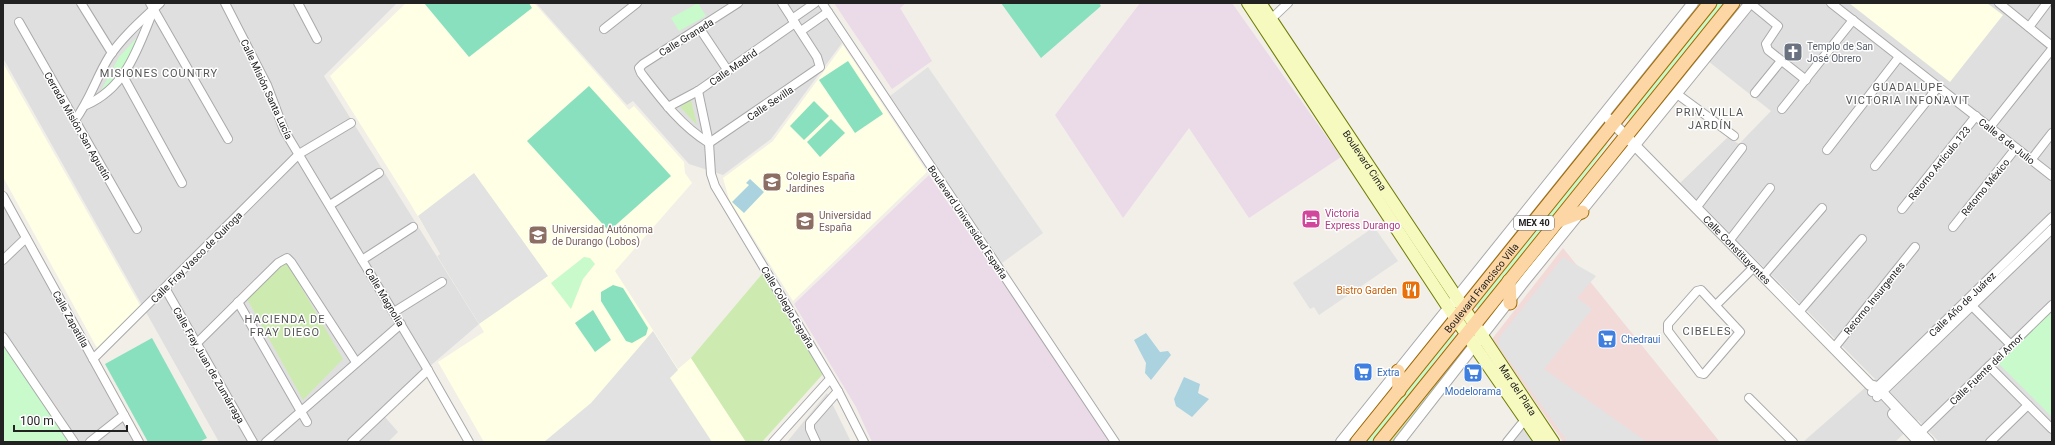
<svg xmlns="http://www.w3.org/2000/svg" width="2055" height="445" font-family="Roboto,sans-serif">
<rect width="100%" height="100%" fill="#f2efe9"/>
<g fill="#e0dfdf">
<path d="M3,3h394l-73,73 155,248 -100,86 19,22 -10,10h-169l-216,-384z"/>
<path d="M536,3h282l24,40 -71,96 -48,36 -34,-11 -56,-63 -6,4z"/>
<path d="M1755,3h297v439h-113l-21,-22 -23,22h-92l72,-63 -195,-196 48,-46 11,7 32,-33 -63,-50z"/>
<path d="M3,200l136,242h-136z"/>
<path d="M827,393l24,49h-64z"/>
<path d="M1525,423l12,19h-27z"/>
</g>
<path fill="#f2dad9" d="M1563,248l157,194h-157l-71,-103z"/>
<g fill="#ebdbe8">
<path d="M834,3h72l-6,5 32,53 -40,28z"/>
<path d="M1140,3h92l109,154 -92,61 -60,-90 -66,90 -68,-103z"/>
<path d="M929,175l182,267h-239l-16,-35 -62,-103z"/>
</g>
<g fill="#ffffe5">
<path d="M406,3h128l95,107 5,-4 50,56 1,11 7,10 -77,88 63,98 13,-11 55,84h-262l-46,-80 46,-30 -47,-76 3,-2 -30,-51 -80,-127z"/>
<path d="M1849,3h138l16,12 -53,67z"/>
<path d="M843,45l84,127 -134,129 -64,-102 -6,-21 50,-37z"/>
<path d="M3,63l138,244 -44,41 -94,-171z"/>
</g>
<g fill="#cdebb0">
<path d="M691,100l6,25 -17,-18z"/>
<path d="M1593,130l4,3 -133,167 -3,-3z"/>
<path d="M286,261l57,98 -40,41 -56,-101z"/>
<path d="M762,274l61,100 -61,68h-16l-55,-84z"/>
<path d="M1462,346l5,2 -74,94h-7z"/>
</g>
<g fill="#c8facc">
<path d="M698,3l8,13 -27,15 -8,-13z"/>
<path d="M1715,3h10l-94,118 -6,-5z"/>
<path d="M143,31l-16,34 -30,33 22,-41z"/>
<path d="M1599,140l9,4 -73,97 -56,68 -5,-3z"/>
<path d="M584,257l6,1 5,6 -12,15 -12,30 -20,-26z"/>
<path d="M2050,312l2,2v103l-54,-54z"/>
<path d="M1451,333l5,2 -22,27 -6,12 -52,68h-13z"/>
<path d="M3,339l69,103h-69z"/>
</g>
<g fill="#88e0be">
<path d="M424,3h105l3,5 -63,49z"/>
<path d="M1001,3h98l2,3 -60,52z"/>
<path d="M848,61l35,53 -28,19 -36,-53z"/>
<path d="M589,86l82,90 -62,55 -82,-90z"/>
<path d="M814,101l15,15 -25,24 -14,-14z"/>
<path d="M831,119l14,14 -25,24 -13,-15z"/>
<path d="M613,285l10,3 25,40 -2,7 -14,8 -6,-2 -25,-40v-9z"/>
<path d="M593,310l18,30 -16,12 -20,-29z"/>
<path d="M152,338l55,100 -8,4h-51l-43,-78z"/>
</g>
<g fill="#e2e2e2">
<path d="M928,67l115,166 -41,30 -112,-167z"/>
<path d="M474,173l74,103 -69,48 -42,-68 3,-2 -22,-38z"/>
<path d="M1374,227l24,34 -79,54 -5,-8 -4,2 -17,-26z"/>
<path d="M1563,257l33,19 -19,22 15,11 -48,60 103,73h-79l-70,-97 2,-3 -2,-3z"/>
<path d="M653,331l25,39 -8,8 42,64h-168l47,-39z"/>
</g>
<g fill="#aad3df">
<path d="M750,179l14,13 -20,21 -12,-11 17,-17 -3,-2z"/>
<path d="M1146,333l14,19 8,-1 3,4 -20,25 -6,-7 1,-10 -12,-23z"/>
<path d="M1184,377l16,7 -2,9 11,6 -17,18 -16,-11 -2,-7z"/>
</g>
<g fill="none" stroke-linecap="round" stroke-linejoin="round">
<g stroke="#a9a9a9" stroke-width="10">
<g id="minor">
<path d="M81,3l31,50"/>
<path d="M150,3l78,136"/>
<path d="M225,3l42,82 17,45 141,235 44,77"/>
<path d="M298,3l19,36"/>
<path d="M738,3l-95,61 -4,4 2,5c20,26 40,53 68,70l111,-76 -3,-10 -35,-54"/>
<path d="M822,3l293,439"/>
<path d="M1750,3l28,23 -12,18 2,6 38,30"/>
<path d="M1831,3l221,173"/>
<path d="M1999,3l53,43"/>
<path d="M792,19l23,-16"/>
<path d="M19,22l118,207"/>
<path d="M1268,22l20,-19"/>
<path d="M2029,27l18,-24"/>
<path d="M604,29l33,-26"/>
<path d="M700,29l28,42"/>
<path d="M801,31l27,-19"/>
<path d="M123,76l59,107"/>
<path d="M698,91l11,52 2,31 4,12 123,205 26,51"/>
<path d="M1755,93l26,-32"/>
<path d="M1677,94l57,42"/>
<path d="M86,105c40,-17 52,-57 67,-94"/>
<path d="M668,107l30,-16 97,-68"/>
<path d="M1782,109l71,-89"/>
<path d="M75,120c15,-20 21,-42 34,-63 14,-21 33,-37 51,-54"/>
<path d="M1990,127l62,-78"/>
<path d="M1827,150l72,-93"/>
<path d="M2031,160l21,-27"/>
<path d="M1875,166l63,-79"/>
<path d="M3,196l136,246"/>
<path d="M330,205l49,-32"/>
<path d="M1696,208l46,-60"/>
<path d="M1902,209l74,-93"/>
<path d="M1953,227l63,-79"/>
<path d="M1729,241l41,-53"/>
<path d="M3,260l23,-22"/>
<path d="M362,260l51,-33"/>
<path d="M1763,276l59,-68"/>
<path d="M165,288l88,154"/>
<path d="M1701,290l39,42 -36,42 -4,-1 -32,-42v-7l29,-33z"/>
<path d="M238,302l69,120"/>
<path d="M1716,305l38,-38"/>
<path d="M1972,306l39,39"/>
<path d="M394,312l48,-30"/>
<path d="M1799,312l63,-73"/>
<path d="M3,337l71,105"/>
<path d="M196,344l82,-81 9,-5 4,4 65,100"/>
<path d="M1834,348l81,-101"/>
<path d="M93,359l206,-205 52,-31"/>
<path d="M1989,366l63,63"/>
<path d="M1872,392l180,-175"/>
<path d="M1877,397l175,-168"/>
<path d="M1749,398l44,44"/>
<path d="M1920,433l132,-128"/>
<path d="M90,442l34,-27"/>
<path d="M266,442l135,-118"/>
<path d="M352,442l76,-72"/>
<path d="M773,442l57,-63"/>
<path d="M816,442l-6,-13v-6l28,-32"/>
<path d="M1507,442l21,-26"/>
<path d="M1990,442l38,-37"/>
</g>
</g>
<g stroke="#a9a9a9" stroke-width="12">
<g id="tertiary">
<path id="s1" d="M1609,119l261,266 7,2 52,55"/>
<path d="M1893,414l26,28"/>
<path d="M1341,442l352,-439"/>
<path d="M1399,442l124,-159 227,-280"/>
</g>
</g>
<g stroke="#707d05" stroke-width="14">
<g id="secondary">
<path d="M1248,3l208,316 85,123"/>
<path id="s2" d="M1260,3l293,439"/>
</g>
</g>
<g stroke="#a06b00" stroke-width="15">
<g id="primary">
<path d="M1558,221l24,-9"/>
<path d="M1509,281l1,22"/>
<path d="M1398,371l1,20"/>
<path id="s3" d="M1357,442l353,-439"/>
<path d="M1380,442l353,-439"/>
</g>
</g>
<use href="#minor" stroke="#fff" stroke-width="8"/>
<use href="#tertiary" stroke="#fff" stroke-width="10"/>
<use href="#secondary" stroke="#f7fabf" stroke-width="12"/>
<use href="#primary" stroke="#fcd6a4" stroke-width="13"/>
</g>
<defs>
<g id="church-square" transform="scale(1)"><rect x="-9" y="-9" width="18" height="18" rx="4" fill="#6b7280" stroke="#fff"/><path d="M-1.2-6h2.4v3.5h3.3v2.4h-3.3V6h-2.4V-.1h-3.3v-2.4h3.3Z" fill="#fff"/></g>
<g id="school-square" transform="scale(1)"><rect x="-9" y="-9" width="18" height="18" rx="4" fill="#8d6e63" stroke="#fff"/><path d="M0-5L7-2L0 1L-7-2ZM-4 1L0 2.5L4 1V4Q0 6-4 4Z" fill="#fff"/></g>
<g id="hotel-square" transform="scale(1)"><rect x="-9" y="-9" width="18" height="18" rx="4" fill="#d1479c" stroke="#fff"/><path d="M-6-4.5h1.5V1H6V5H4.5V3h-9V5H-6ZM-4 0a1.8 1.8 0 1 1 3.6 0ZM.5 0V-2.5h3Q6-2.5 6 0Z" fill="#fff"/></g>
<g id="university-square" transform="scale(1)"><rect x="-9" y="-9" width="18" height="18" rx="4" fill="#8d6e63" stroke="#fff"/><path d="M0-5L7-2L0 1L-7-2ZM-4 1L0 2.5L4 1V4Q0 6-4 4Z" fill="#fff"/></g>
<g id="restaurant-square" transform="scale(1)"><rect x="-9" y="-9" width="18" height="18" rx="4" fill="#e8710a" stroke="#fff"/><path d="M-5-6h1v4h1v-4h1v4h1v-4h1v5L-1.5 .5V6h-2V.5L-5-1ZM5-6V6H3V1.5H1.5Q1.5-4 5-6Z" fill="#fff"/></g>
<g id="supermarket-square" transform="scale(1)"><rect x="-9" y="-9" width="18" height="18" rx="4" fill="#3f7fe0" stroke="#fff"/><path d="M-6-5.5h2.5l.6 2H6L4.5 2H-2.5L-4.4-4H-6ZM-1.5 3.2a1.3 1.3 0 1 0 .1 0ZM3 3.2a1.3 1.3 0 1 0 .1 0Z" fill="#fff"/></g>
</defs>
<g fill-rule="evenodd">
<use href="#church-square" x="1793" y="52"/>
<use href="#school-square" x="772" y="182"/>
<use href="#hotel-square" x="1311" y="219"/>
<use href="#school-square" x="805" y="221"/>
<use href="#university-square" x="538" y="235"/>
<use href="#restaurant-square" x="1411" y="290"/>
<use href="#supermarket-square" x="1607" y="339"/>
<use href="#supermarket-square" x="1363" y="372"/>
<use href="#supermarket-square" x="1473" y="373"/>
</g>
<g text-anchor="middle" stroke-width="3" stroke-linejoin="round" paint-order="stroke">
<rect fill="#fff" stroke="#646464" stroke-width="1" x="1514" y="216" width="40" height="14" rx="3"/>
<g font-size="9" font-weight="bold" fill="#222">
<text x="1534" y="226">MEX 40</text>
</g>
<g font-size="10" fill="#222" stroke="#fff">
<text transform="translate(686 37) rotate(-32)" y="4">Calle Granada</text>
<text transform="translate(733 67) rotate(-35)" y="4">Calle Madrid</text>
<text transform="translate(267 89) rotate(65)" y="4">Calle Misión Santa Lucía</text>
<text transform="translate(770 103) rotate(-34)" y="4">Calle Sevilla</text>
<text transform="translate(78 126) rotate(60)" y="4">Cerrada Misión San Agustín</text>
<text transform="translate(2007 141) rotate(38)" y="4">Calle 8 de Julio</text>
<text dy="4" stroke="none"><textPath href="#s2" startOffset="189">Boulevard Cima</textPath></text>
<text transform="translate(1939 163) rotate(-51)" y="4">Retorno Artículo 123</text>
<text transform="translate(1985 187) rotate(-51)" y="4">Retorno México</text>
<text transform="translate(968 222) rotate(56)" y="4">Boulevard Universidad España</text>
<text dy="4" stroke="none"><textPath href="#s1" startOffset="183">Calle Constituyentes</textPath></text>
<text transform="translate(196 257) rotate(-45)" y="4">Calle Fray Vasco de Quiroga</text>
<text dy="4" stroke="none"><textPath href="#s3" startOffset="198">Boulevard Francisco Villa</textPath></text>
<text transform="translate(385 297) rotate(59)" y="4">Calle Magnolia</text>
<text transform="translate(1874 298) rotate(-51)" y="4">Retorno Insurgentes</text>
<text transform="translate(1962 304) rotate(-44)" y="4">Calle Año de Juárez</text>
<text transform="translate(788 307) rotate(59)" y="4">Calle Colegio España</text>
<text transform="translate(71 319) rotate(61)" y="4">Calle Zapatilla</text>
<text transform="translate(209 365) rotate(60)" y="4">Calle Fray Juan de Zumárraga</text>
<text transform="translate(1986 369) rotate(-44)" y="4">Calle Fuente del Amor</text>
<text dy="4" stroke="none"><textPath href="#s2" startOffset="465">Mar del Plata</textPath></text>
</g>
<g font-size="10" fill="#5b616d" stroke="#fff" text-anchor="start">
<text x="1807" y="50">Templo de San<tspan x="1807" dy="12">José Obrero</tspan></text>
</g>
<g font-size="10" fill="#785e54" stroke="#fff" text-anchor="start">
<text x="786" y="180">Colegio España<tspan x="786" dy="12">Jardines</tspan></text>
<text x="819" y="219">Universidad<tspan x="819" dy="12">España</tspan></text>
<text x="552" y="233">Universidad Autónoma<tspan x="552" dy="12">de Durango (Lobos)</tspan></text>
</g>
<g font-size="10" fill="#b23c85" stroke="#fff" text-anchor="start">
<text x="1325" y="217">Victoria<tspan x="1325" dy="12">Express Durango</tspan></text>
</g>
<g font-size="10" fill="#c56008" stroke="#fff" text-anchor="end">
<text x="1397" y="294">Bistro Garden</text>
</g>
<g font-size="10" fill="#366cbe" stroke="#fff" text-anchor="start">
<text x="1621" y="343">Chedraui</text>
<text x="1377" y="376">Extra</text>
<text x="1473" y="395" text-anchor="middle">Modelorama</text>
</g>
<g font-size="11" letter-spacing="1" fill="#555" stroke="#fff">
<text x="159" y="77">MISIONES COUNTRY</text>
<text x="1908" y="91">GUADALUPE<tspan x="1908" dy="13">VICTORIA INFONAVIT</tspan></text>
<text x="1710" y="116">PRIV. VILLA<tspan x="1710" dy="13">JARDÍN</tspan></text>
<text x="285" y="323">HACIENDA DE<tspan x="285" dy="13">FRAY DIEGO</tspan></text>
<text x="1707" y="335">CIBELES</text>
</g>
</g>
<rect width="2055" height="445" fill="none" stroke="#222222" stroke-width="8"/>
<path d="M14 425v6h113v-6" fill="none" stroke="#222222" stroke-width="2"/>
<text x="20" y="425" font-size="12" fill="#222222" stroke="#ffffff" stroke-width="3" paint-order="stroke">100 m</text>
</svg>
